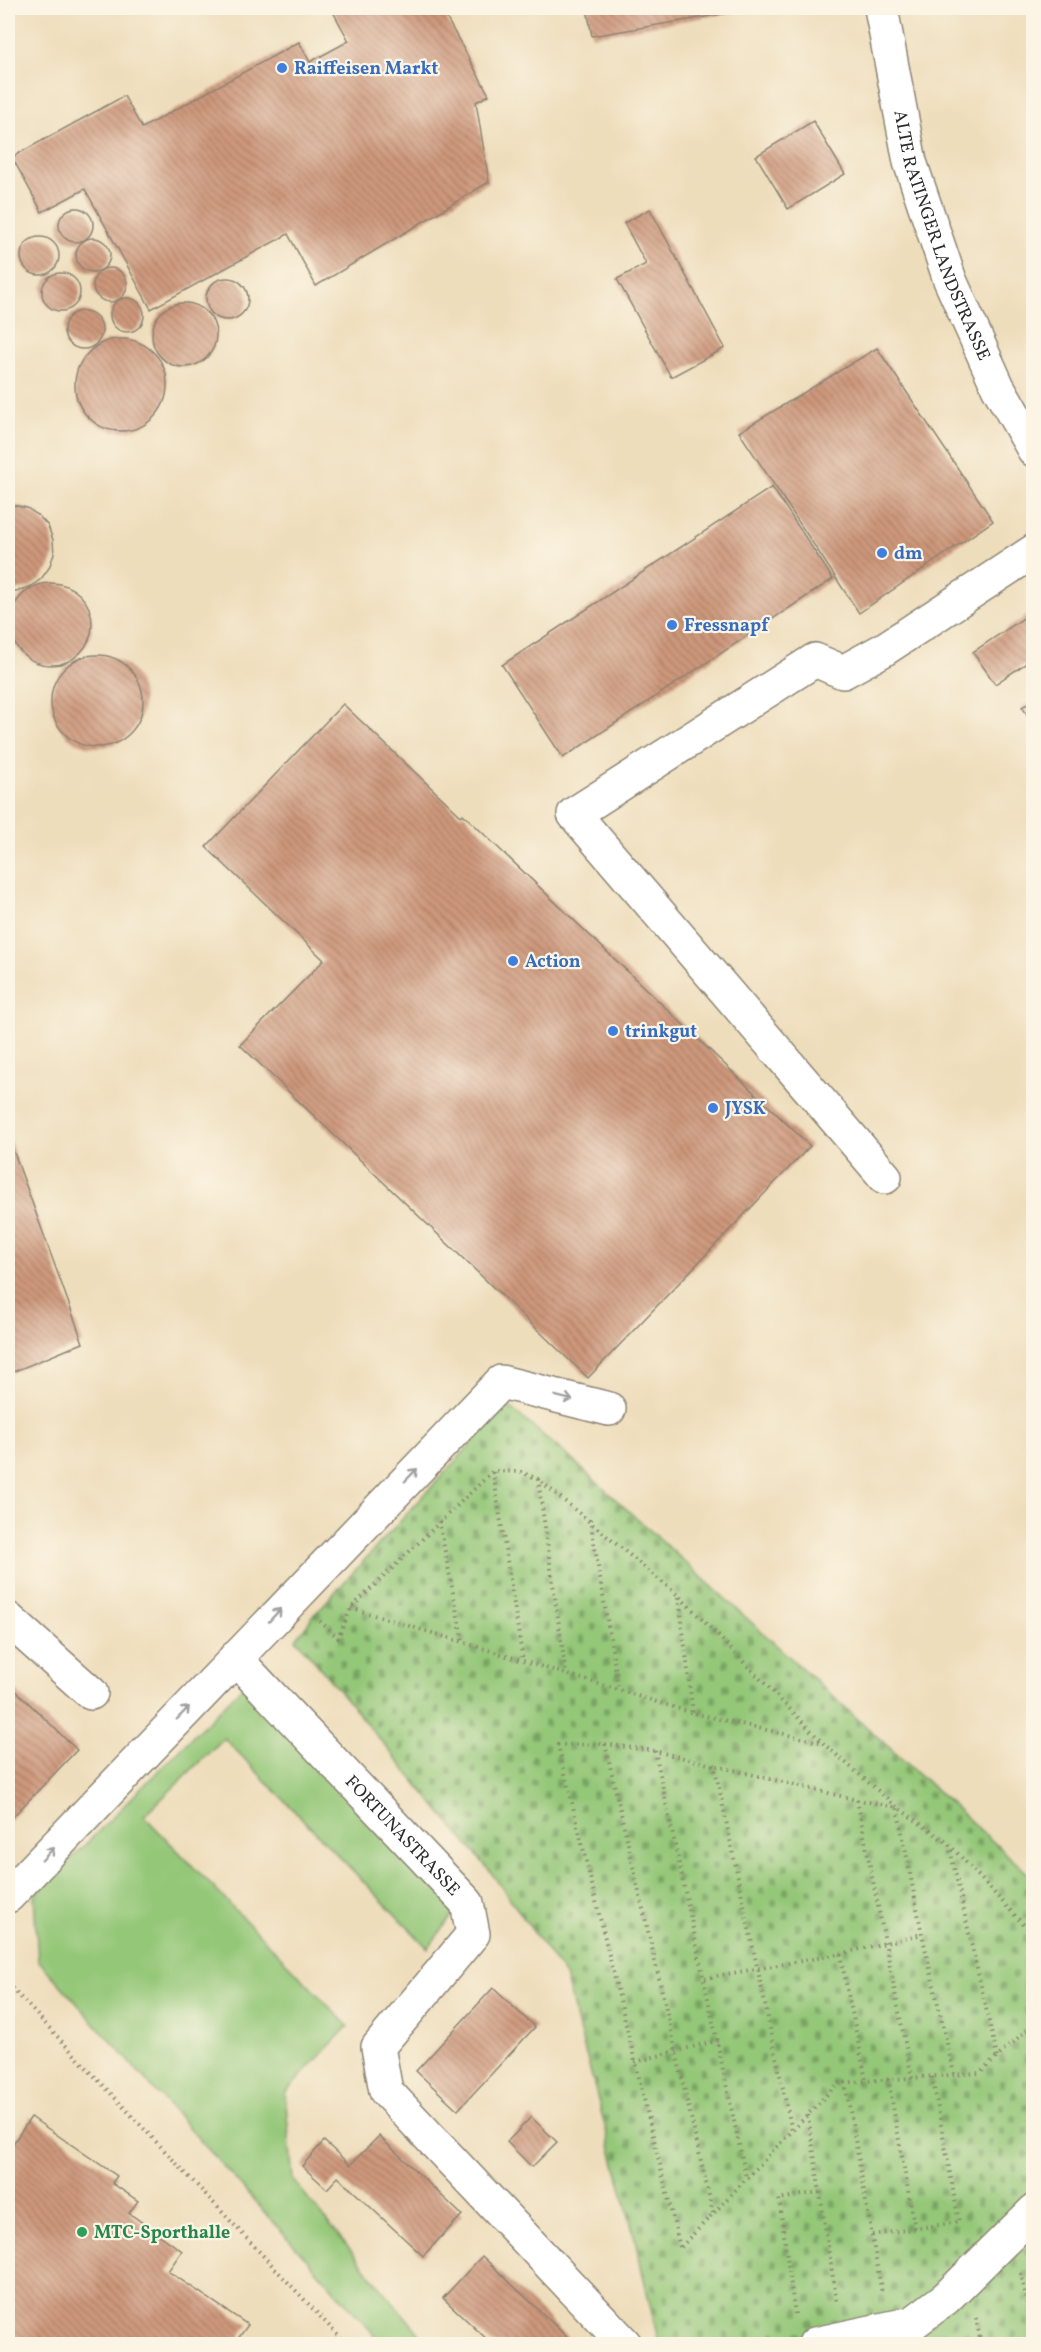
<svg xmlns="http://www.w3.org/2000/svg" width="1041" height="2352" font-family="Vollkorn,serif">
<defs>
<pattern id="cemetery-stones" width="16" height="16" patternUnits="userSpaceOnUse" patternTransform="scale(1.5)"><rect width="16" height="16" fill="#94c778"/><path d="M2 7V4a2 2 0 0 1 4 0v3zM10 15v-3a2 2 0 0 1 4 0v3z" fill="#79a263"/></pattern>
<pattern id="building-back-hatch" width="6" height="6" patternUnits="userSpaceOnUse" patternTransform="scale(1.5)"><rect width="6" height="6" fill="#ce987c"/><path d="M-1 5l2 2M0 0l6 6M5-1l2 2" fill="none" stroke="#a77c66"/></pattern>
</defs>
<rect width="100%" height="100%" fill="#fcf5e5"/>
<filter id="ink" filterUnits="userSpaceOnUse"><feTurbulence type="fractalNoise" baseFrequency=".0167" numOctaves="2"/><feDisplacementMap in="SourceGraphic" scale="12" xChannelSelector="R" yChannelSelector="G"/><feConvolveMatrix kernelMatrix="1 2 1 2 8 2 1 2 1" color-interpolation-filters="sRGB"/></filter>
<filter id="wash" filterUnits="userSpaceOnUse"><feTurbulence type="fractalNoise" baseFrequency=".008" numOctaves="4" result="noise"/><feDisplacementMap in="SourceGraphic" scale="24" xChannelSelector="R" yChannelSelector="G"/><feGaussianBlur stdDeviation="1.35" result="paint"/><feColorMatrix in="noise" values="0 0 0 0 0 0 0 0 0 0 0 0 0 0 0 0 0 1.4 0 .05"/><feComposite in="paint" operator="in"/></filter>
<g filter="url(#wash)">
<rect width="100%" height="100%" fill="#edb"/>
<path fill="#94c778" stroke="#607952" stroke-width="1.5" d="M244,1685l217,219 -33,44 -204,-210 -80,78 204,210 -63,67 8,87 135,164h-45l-345,-384 -4,-64z"/>
<path fill="url(#cemetery-stones)" stroke="#607952" stroke-width="1.5" d="M507,1405l62,52 464,421v466h-374l-25,-109 -69,-259 -72,-101 -197,-236 18,-24z"/>
<g id="blocks">
<g fill="url(#building-back-hatch)">
<path d="M337,8h104l48,87 -13,7 13,80 -173,104 -28,-52 -137,75 -66,-120 -43,23 -30,-55 112,-61 18,32 157,-86 11,20 39,-21 -17,-31z"/>
<path d="M587,8h165l1,1 -161,27z"/>
<path d="M813,121l32,53 -57,35 -32,-53z"/>
<circle cx="76" cy="225" r="17"/>
<path d="M650,209l75,139 -54,29 -54,-98 29,-15 -22,-41z"/>
<circle cx="40" cy="256" r="19"/>
<circle cx="93" cy="255" r="17"/>
<circle cx="110" cy="285" r="17"/>
<circle cx="61" cy="292" r="19"/>
<circle cx="227" cy="299" r="21"/>
<circle cx="127" cy="315" r="17"/>
<circle cx="184" cy="335" r="32"/>
<circle cx="83" cy="330" r="19"/>
<circle cx="121" cy="385" r="46"/>
<path d="M877,348l116,173 -134,92 -120,-181z"/>
<path d="M772,487l61,92 -270,179 -61,-93z"/>
<path d="M13,505l14,3 12,8 9,10 5,14 1,14 -5,14 -8,11 -11,8 -14,4h-8v-85z"/>
<circle cx="51" cy="624" r="41"/>
<path d="M1034,611v47l-39,26 -22,-32z"/>
<circle cx="97" cy="701" r="46"/>
<path d="M1034,700v24l-12,-17z"/>
<path d="M343,704l118,112 2,-2 347,332 -222,232 -348,-333 84,-85 -118,-113z"/>
<path d="M8,1136l75,207 -75,31z"/>
<path d="M8,1683l69,67 -69,72z"/>
<path d="M493,1988l42,39 -77,83 -42,-39z"/>
<path d="M31,2117l86,59 -5,7 26,18 -9,12 53,38 -14,20 80,54 -14,19h-226v-193z"/>
<path d="M531,2117l26,25 -25,25 -25,-25z"/>
<path d="M379,2136l83,79 -39,41 -85,-79 -11,12 -25,-23 22,-25 26,24z"/>
<path d="M482,2256l57,54 35,34h-82l-49,-46z"/>
</g>
</g>
</g>
<g filter="url(#ink)">
<use href="#blocks" fill-opacity="0" stroke="#8c8473" stroke-width="1.5"/>
<g fill="none" stroke-linecap="round" stroke-linejoin="round">
<g stroke="#8c8473" stroke-width="36">
<g id="minor">
<path id="s1" d="M881,8l29,154 40,118 48,107 36,63"/>
<path d="M885,1177l-311,-363 241,-154 28,12 40,-22 151,-99"/>
<path d="M8,1619l83,74"/>
<path id="s2" d="M235,1658l232,245 6,31 -95,113 8,44 239,253"/>
<path d="M8,1896l493,-514 108,27"/>
<path d="M815,2344l98,-21 33,-25 88,-87"/>
</g>
</g>
<g stroke="#8c8473" stroke-width="4" stroke-dasharray="1.5 4.5" stroke-linecap="butt">
<path d="M493,1472l30,189"/>
<path d="M538,1479l28,195"/>
<path d="M590,1519l29,171"/>
<path d="M439,1521l24,122"/>
<path d="M679,1597l14,116"/>
<path d="M351,1608l342,105 130,30"/>
<path d="M320,1621l18,17 13,-30 142,-137 28,1 17,7 141,117 145,148 73,63 52,37 85,92"/>
<path d="M605,1744l108,469"/>
<path d="M655,1751l91,426"/>
<path d="M714,1764l78,367"/>
<path d="M857,1800l55,278"/>
<path d="M949,1845l48,212"/>
<path d="M840,1954l26,126"/>
<path d="M705,1978l135,-24 82,-20"/>
<path d="M8,1984l338,360"/>
<path d="M635,2062l84,-22"/>
<path d="M888,2079l27,150"/>
<path d="M845,2082l37,212"/>
<path d="M808,2115l29,189"/>
<path d="M872,2235l87,-13 -27,-146"/>
<path d="M680,2247l-122,-502 47,-1 50,7 202,49 40,7 25,127 32,140"/>
<path d="M681,2247l157,-164 142,-10 54,-50"/>
<path d="M1021,2273l13,62"/>
<path d="M795,2314l-16,-115 40,-7"/>
<path d="M976,2318l5,26"/>
</g>
<use href="#minor" stroke="#fff" stroke-width="33"/>
</g>
<defs><path id="oneway-shaft" d="M-6 0H5M1.5-3L5.5 0L1.5 3" fill="none" stroke-width="1.6" stroke-linecap="round" stroke-linejoin="round" transform="scale(1.5)"/></defs>
<g stroke="#a0a0a0">
<use href="#oneway-shaft" transform="translate(564 1398) rotate(14)"/>
<use href="#oneway-shaft" transform="translate(411 1475) rotate(-46)"/>
<use href="#oneway-shaft" transform="translate(275 1615) rotate(-47)"/>
<use href="#oneway-shaft" transform="translate(183 1713) rotate(-46)"/>
<use href="#oneway-shaft" transform="translate(48 1854) rotate(-46)"/>
</g>
</g>
<g fill="#3f7fe0" stroke="#fcf5e5" stroke-width="2">
<circle cx="282" cy="68" r="6"/>
<circle cx="882" cy="553" r="6"/>
<circle cx="672" cy="625" r="6"/>
<circle cx="513" cy="961" r="6"/>
<circle cx="613" cy="1031" r="6"/>
<circle cx="713" cy="1108" r="6"/>
</g>
<circle fill="#2e9e5b" stroke="#fcf5e5" stroke-width="2" cx="82" cy="2232" r="6"/>
<g text-anchor="middle" stroke-width="4.5" stroke-linejoin="round" paint-order="stroke">
<g font-size="18" font-weight="bold" fill="#366cbe" stroke="#fcf5e5" text-anchor="start">
<text x="294" y="74">Raiffeisen Markt</text>
<text x="894" y="559">dm</text>
<text x="684" y="631">Fressnapf</text>
<text x="525" y="967">Action</text>
<text x="625" y="1037">trinkgut</text>
<text x="725" y="1114">JYSK</text>
</g>
<g font-size="18" fill="#2b2b2b" stroke="#fcf5e5">
<text dy="6" stroke="none"><textPath href="#s1" startOffset="236">ALTE RATINGER LANDSTRASSE</textPath></text>
<text dy="6" stroke="none"><textPath href="#s2" startOffset="244">FORTUNASTRASSE</textPath></text>
</g>
<g font-size="18" font-weight="bold" fill="#27864d" stroke="#fcf5e5" text-anchor="start">
<text x="94" y="2238">MTC-Sporthalle</text>
</g>
</g>
<rect width="1041" height="2352" fill="none" stroke="#fcf5e5" stroke-width="30"/>
</svg>
